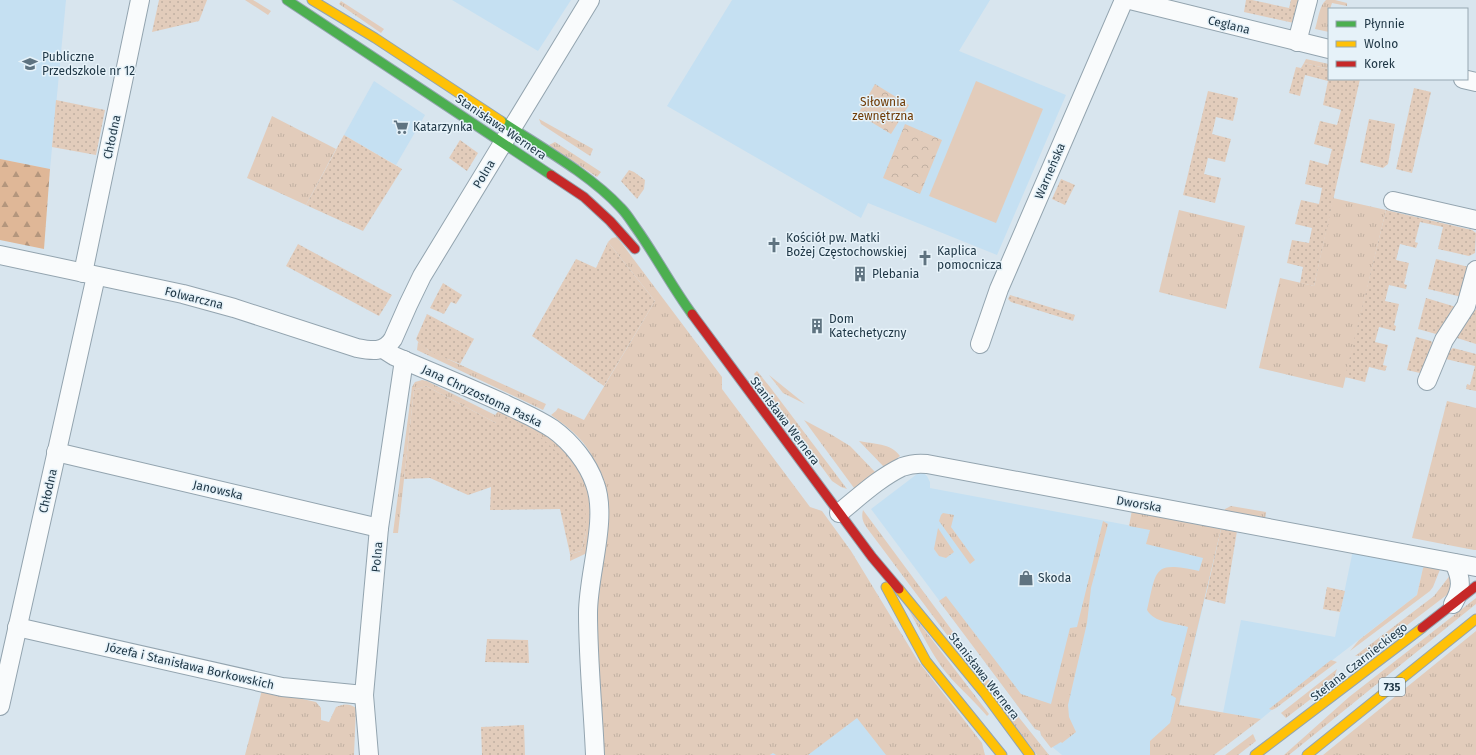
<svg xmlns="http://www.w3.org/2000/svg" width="1476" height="755" font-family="'Fira Sans',sans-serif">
<defs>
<pattern id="grass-tufts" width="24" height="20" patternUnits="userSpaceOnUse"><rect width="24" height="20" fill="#e2ccbb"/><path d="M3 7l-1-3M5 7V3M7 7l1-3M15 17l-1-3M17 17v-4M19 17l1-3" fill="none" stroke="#c1b0a2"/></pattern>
<pattern id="forest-firs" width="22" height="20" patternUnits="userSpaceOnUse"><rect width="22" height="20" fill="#dfb797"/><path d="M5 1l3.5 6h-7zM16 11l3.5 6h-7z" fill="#b4967d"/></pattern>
<pattern id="park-crowns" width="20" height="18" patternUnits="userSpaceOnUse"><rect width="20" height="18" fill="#e2ccbb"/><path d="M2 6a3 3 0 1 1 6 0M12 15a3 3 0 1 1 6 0" fill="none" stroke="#c1b0a2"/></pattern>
<pattern id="garden-dots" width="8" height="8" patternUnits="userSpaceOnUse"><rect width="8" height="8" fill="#e2ccbb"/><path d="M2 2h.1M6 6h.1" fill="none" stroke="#c1b0a2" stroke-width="1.8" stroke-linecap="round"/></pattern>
</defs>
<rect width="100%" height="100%" fill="#d8e5ee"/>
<g fill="#c5e0f2">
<path d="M0,0h66l-16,169 -50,-10z"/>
<path d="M452,0h119l-33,51z"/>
<path d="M732,0h258l-31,51 107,44 -69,160 -129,-52 -7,15 -194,-112z"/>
<path d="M374,81l51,34 -29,50 -52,-30z"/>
<path d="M921,471l6,5 3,6v6l288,54 -50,213h-106l-11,-9 -10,-11 -1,-4 -5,-2 -164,-220z"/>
<path d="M1353,550l75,15 -5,3 -6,27 -87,67 -69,57 -38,-6 18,-93 94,17z"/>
<path d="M857,708l51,47h-138l3,-2z"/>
</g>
<g fill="url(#grass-tufts)">
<path d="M245,0h8l18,11 -3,4z"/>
<path d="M1326,0h9l12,3v3l-15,-3 -2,6h-1v23l-14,-3c3,-9 4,-23 11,-29z"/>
<path d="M341,1l43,28 -3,4 -42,-29z"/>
<path d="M1306,59l23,5v5l-25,-6z"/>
<path d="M272,116l64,33 -30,56 -59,-27z"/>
<path d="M539,119l54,30 -3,7 -49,-32z"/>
<path d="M555,142l46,30 -4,5 -48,-32z"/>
<path d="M1333,198l53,12 -43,178 -84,-20 21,-90 34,8z"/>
<path d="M1179,210l66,16 -19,83 -67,-17z"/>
<path d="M617,237l105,140v12l88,118 12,4 29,40 67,110 64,82 3,12h-99l-29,-37 -49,37h-32l-3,-2 -3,2h-166l-8,-140 6,-134c-10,-34 -23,-46 -51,-66l5,-4 2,-3 26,12 71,-119 -47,-59 4,-4z"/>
<path d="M418,342l10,8 118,54 -3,6 -126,-60z"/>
<path d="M757,371l13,16 77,102 -6,-2 -9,-6 -78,-107z"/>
<path d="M769,375l36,29 -22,-11z"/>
<path d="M422,380l5,1 68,34 8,-9 60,38 23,36 7,31 -6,42 -17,8v-7l11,-3 5,-19 -90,-109 -70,-37 -12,4 -16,143h-5l19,-146 3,-5z"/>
<path d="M1447,401l29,7v142h-2l-62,-12z"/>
<path d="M804,420l28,15 18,11 27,28 -19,13 -4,1z"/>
<path d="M859,441c14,3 32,2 41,15l-15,12z"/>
<path d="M1231,506l35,6 -1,7 -41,-7 1,-3z"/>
<path d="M863,510l122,165 64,80h-12l-170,-227c-4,-6 -6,-10 -4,-18z"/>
<path d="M1132,510l89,19 -42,176 82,14 -47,36h-64v-14l20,-18 6,-25 -5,-3 17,-68c-13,-4 -34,-4 -41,-17 10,-42 6,-49 52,-39l4,-13 -57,-14 4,-14 -21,-4z"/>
<path d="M943,513l11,2 -3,12 24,33 -5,4 -31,-43 2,-6z"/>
<path d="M1103,521l5,3 -17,64 -4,35 -19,82 1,12 7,15 -14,11 -1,-1 -10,6 -10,-13 -1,-4 -5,-2 -96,-128 7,-5 75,98 30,10 19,-76 7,-1z"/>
<path d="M938,528l16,24 -8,6 -7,-2 -5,-7z"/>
<path d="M1427,564l14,3 -8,20 -3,4 -80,60 9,-11 58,-45 6,-27z"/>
<path d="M1451,574l2,10 -5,10 -80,61 -13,1 79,-60z"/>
<path d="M1476,598v6l-187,151h-5l65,-58z"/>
<path d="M907,607l82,107 -2,2c-15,-18 -33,-32 -46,-50 -13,-19 -23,-40 -34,-59z"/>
<path d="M1476,631v124h-153z"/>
<path d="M1331,660l6,2 -61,46 -4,2 -3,-1z"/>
<path d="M1337,669l-4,13 -47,36 -5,-5z"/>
<path d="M262,690l54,12 5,6v12l8,2 7,-15c7,-3 13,-4 20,1l-2,47h-109z"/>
<path d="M1253,734l3,7 -18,14h-13z"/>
</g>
<path fill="url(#forest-firs)" d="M0,159l50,10 -6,80 -44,-9z"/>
<g fill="url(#park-crowns)">
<path d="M875,84l34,21 -18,29 -33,-20z"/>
<path d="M905,124l37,16 -22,54 -37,-16z"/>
</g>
<g fill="url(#garden-dots)">
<path d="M159,0h48l-8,21 -47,11z"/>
<path d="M1246,0h6l37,8 2,-8h9l-6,23 -50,-11z"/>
<path d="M1304,63l25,6v10h31l-46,207 -14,-3 3,-16 -16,-4 5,-23 17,3 3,-15 -17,-4 6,-24 18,4 3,-16 -17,-4 5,-24 18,5 4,-16 -18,-5 6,-23 17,4 4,-15 -18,-5 5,-24 -23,-6 -5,21 -11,-3 7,-26 5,1z"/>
<path d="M1414,88l17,4 -19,81 -16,-4z"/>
<path d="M1208,91l30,7 -5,23 -17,-4 -4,17 19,5 -6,23 -17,-4 -4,16 17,4 -6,25 -32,-8z"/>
<path d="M56,100l49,10 -9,45 -44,-8z"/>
<path d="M1369,119l26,5 -7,40 -5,4 -23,-6z"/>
<path d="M344,135l58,34 -39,62 -57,-26z"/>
<path d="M460,140l18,13 -11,18 -18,-13z"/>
<path d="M629,170l5,2 11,8 -1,9 -7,10 -16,-18z"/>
<path d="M1061,179l14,6 -10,20 -13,-6z"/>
<path d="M1386,210l86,20 4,3 -1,20 -6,3 -31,-7 5,-22 -23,-5 -5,20 3,1 -2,5 -16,-4 -4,16 13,3 -5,21 3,1 -1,4 -17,-4 -4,16 14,3 -5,21 2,1 -1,5 -16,-4 -4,15 13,3 -5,20 4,1 -2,5 -16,-4 -4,15 -20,-5z"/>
<path d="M608,242l47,59 -51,85 -72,-50 44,-77 20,9z"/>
<path d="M298,244l94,51 -13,21 -93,-50z"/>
<path d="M1436,259l33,8 -7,30 -34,-8z"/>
<path d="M443,283l19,12 -6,9 -5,-2 -7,12 -14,-6z"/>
<path d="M1010,295l65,20 -2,6 -62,-19 -3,-3z"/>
<path d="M1426,298l30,9 -16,25 -4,2 -18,-5z"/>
<path d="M1472,309l4,1v34l-22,-7z"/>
<path d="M427,314l47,25 -14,25c-13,-6 -36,-12 -44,-25z"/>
<path d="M1416,337l15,4 2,3 -11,29h-2l-13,-3z"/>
<path d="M1453,348l23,6v37l-10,-2 1,-5 3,1 5,-19 -29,-7 2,-7z"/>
<path d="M426,386l70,37 7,-9 32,18 35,32 15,32 1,36 -5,19 -11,3 -10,-45 -70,1 1,-23 -23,8 -38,-17 -26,1 10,-89z"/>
<path d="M1221,529l16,2 -12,73 -20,-5z"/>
<path d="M1327,587l18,4 -5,21 -17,-3z"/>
<path d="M487,639l41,1 1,23 -44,-1z"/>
<path d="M524,725l1,30h-43l-1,-28z"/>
</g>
<path fill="#e2ccbb" d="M976,81l67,28 -47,114 -67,-27z"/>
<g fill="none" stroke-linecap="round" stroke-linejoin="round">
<g stroke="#93a4af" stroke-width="20">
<g id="street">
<path d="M1130,0l199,49"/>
<path d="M1297,42l11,-42"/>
<path d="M1463,79l13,3"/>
<path d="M1393,201l83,19"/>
<path d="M0,255l183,39 51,14 123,40c15,3 27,5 36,-9l15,-34 14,-29 168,-276"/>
<path d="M83,273l57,-273"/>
<path d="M980,344l19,-55 125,-289"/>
<path d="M383,349l11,7c37,16 74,31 111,48 16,8 33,15 48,25 18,13 35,34 42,55 13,35 -7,90 -7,129 0,47 5,95 7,142"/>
<path d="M1427,381l17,-41 22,-34 10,-36"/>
<path d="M56,452l323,76"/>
<path d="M839,513c20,-16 40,-35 63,-46 8,-3 16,-4 25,-3l549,103"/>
<path d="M1453,604c9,-15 9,-25 1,-41"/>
<path d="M17,627l265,60 82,8"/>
<path d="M0,706l96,-430"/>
<path d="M369,755l-5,-60 15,-167 25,-168"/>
</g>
</g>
<g stroke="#93a4af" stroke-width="11">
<g id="fast">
<path d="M287,0l264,175"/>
<path d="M501,121c38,25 90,54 120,87 6,6 10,13 15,20 20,28 36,59 56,86"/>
</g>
</g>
<g stroke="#93a4af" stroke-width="11">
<g id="slow">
<path d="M312,0l63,38 126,83"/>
<path d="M886,587l40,74 76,94"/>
<path d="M899,589l86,105 45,61"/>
<path d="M1255,755l167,-127"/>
<path d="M1307,755l169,-136"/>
</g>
</g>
<g stroke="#93a4af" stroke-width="11">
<g id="jam">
<path d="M551,175l33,22 26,24 25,28"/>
<path d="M692,314l180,243 27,32"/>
<path d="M1422,628l54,-42"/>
</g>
</g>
<use href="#street" stroke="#f9fbfc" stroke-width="18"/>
<use href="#fast" stroke="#4caf50" stroke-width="9"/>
<use href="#slow" stroke="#ffc107" stroke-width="9"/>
<use href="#jam" stroke="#c62828" stroke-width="9"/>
</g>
<defs>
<g id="school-bare" transform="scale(1.2)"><path d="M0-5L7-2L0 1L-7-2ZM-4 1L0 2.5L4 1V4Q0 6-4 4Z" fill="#5f7380" stroke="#e6f2f9" stroke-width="2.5" paint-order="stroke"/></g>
<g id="supermarket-bare" transform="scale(1.2)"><path d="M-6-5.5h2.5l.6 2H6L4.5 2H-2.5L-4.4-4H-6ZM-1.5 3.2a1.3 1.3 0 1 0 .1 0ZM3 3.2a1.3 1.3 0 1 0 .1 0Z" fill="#5f7380" stroke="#e6f2f9" stroke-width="2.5" paint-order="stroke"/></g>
<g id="church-bare" transform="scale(1.2)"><path d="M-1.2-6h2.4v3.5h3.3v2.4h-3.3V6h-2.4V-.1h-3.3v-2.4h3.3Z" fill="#5f7380" stroke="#e6f2f9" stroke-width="2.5" paint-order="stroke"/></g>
<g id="building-bare" transform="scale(1.2)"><path d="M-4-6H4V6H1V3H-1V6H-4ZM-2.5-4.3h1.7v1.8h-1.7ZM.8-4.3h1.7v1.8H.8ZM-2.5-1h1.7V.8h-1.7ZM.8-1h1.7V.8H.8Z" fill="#5f7380" stroke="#e6f2f9" stroke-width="2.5" paint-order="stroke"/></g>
<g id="shop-bare" transform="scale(1.2)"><path d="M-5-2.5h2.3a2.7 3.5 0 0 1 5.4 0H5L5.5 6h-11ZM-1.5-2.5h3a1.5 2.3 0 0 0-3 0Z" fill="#5f7380" stroke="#e6f2f9" stroke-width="2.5" paint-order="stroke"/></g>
</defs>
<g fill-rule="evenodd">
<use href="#school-bare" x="30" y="64"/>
<use href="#supermarket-bare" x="401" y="127"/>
<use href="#church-bare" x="774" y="245"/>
<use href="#church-bare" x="925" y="258"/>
<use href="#building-bare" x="860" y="274"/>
<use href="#building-bare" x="817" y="326"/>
<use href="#shop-bare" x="1026" y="578"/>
</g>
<g text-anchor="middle" stroke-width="3" stroke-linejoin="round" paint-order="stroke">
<rect fill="#e6f2f9" stroke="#5a6e7b" stroke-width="1" x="1379" y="678" width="26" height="18" rx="3"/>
<g font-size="11" font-weight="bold" fill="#1e3645">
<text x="1392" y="691">735</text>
</g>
<g font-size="12" fill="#1e3645" stroke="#e6f2f9">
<text transform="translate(1229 25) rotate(14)" y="4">Ceglana</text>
<text transform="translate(501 127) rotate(34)" y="4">Stanisława Wernera</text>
<text transform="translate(112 137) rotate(-78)" y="4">Chłodna</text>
<text transform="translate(1050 171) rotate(-67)" y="4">Warneńska</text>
<text transform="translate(484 174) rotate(-59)" y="4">Polna</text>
<text transform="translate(194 298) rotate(14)" y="4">Folwarczna</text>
<text transform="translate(482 396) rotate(25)" y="4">Jana Chryzostoma Paska</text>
<text transform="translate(785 421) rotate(53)" y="4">Stanisława Wernera</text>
<text transform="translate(218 490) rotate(13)" y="4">Janowska</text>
<text transform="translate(48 491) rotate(-77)" y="4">Chłodna</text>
<text transform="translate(1139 504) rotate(10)" y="4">Dworska</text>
<text transform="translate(377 557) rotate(-85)" y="4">Polna</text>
<text transform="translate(1359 662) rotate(-38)" y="4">Stefana Czarnieckiego</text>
<text transform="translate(190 666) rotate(13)" y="4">Józefa i Stanisława Borkowskich</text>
<text transform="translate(984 676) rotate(52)" y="4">Stanisława Wernera</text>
</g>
<g font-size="12" fill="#1e3645" stroke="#e6f2f9" text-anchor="start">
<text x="42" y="61">Publiczne<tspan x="42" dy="14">Przedszkole nr 12</tspan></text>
<text x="413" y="131">Katarzynka</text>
<text x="786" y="242">Kościół pw. Matki<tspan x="786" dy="14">Bożej Częstochowskiej</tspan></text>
<text x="937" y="255">Kaplica<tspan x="937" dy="14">pomocnicza</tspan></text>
<text x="872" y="278">Plebania</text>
<text x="829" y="323">Dom<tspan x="829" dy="14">Katechetyczny</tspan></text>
<text x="1038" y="582">Skoda</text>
</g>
<g font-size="12" fill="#6f3a04" stroke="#e6f2f9">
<text x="883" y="106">Siłownia<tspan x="883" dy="14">zewnętrzna</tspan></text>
</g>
</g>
<rect x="1328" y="8" width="140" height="72" fill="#e6f2f9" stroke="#96a7b1"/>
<rect x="1336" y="21" width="20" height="6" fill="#4caf50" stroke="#96a7b1"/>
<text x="1364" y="28" font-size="12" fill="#1e3645">Płynnie</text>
<rect x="1336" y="41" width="20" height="6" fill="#ffc107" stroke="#96a7b1"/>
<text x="1364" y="48" font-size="12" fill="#1e3645">Wolno</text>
<rect x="1336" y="61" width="20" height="6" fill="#c62828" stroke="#96a7b1"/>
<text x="1364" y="68" font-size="12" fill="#1e3645">Korek</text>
</svg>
